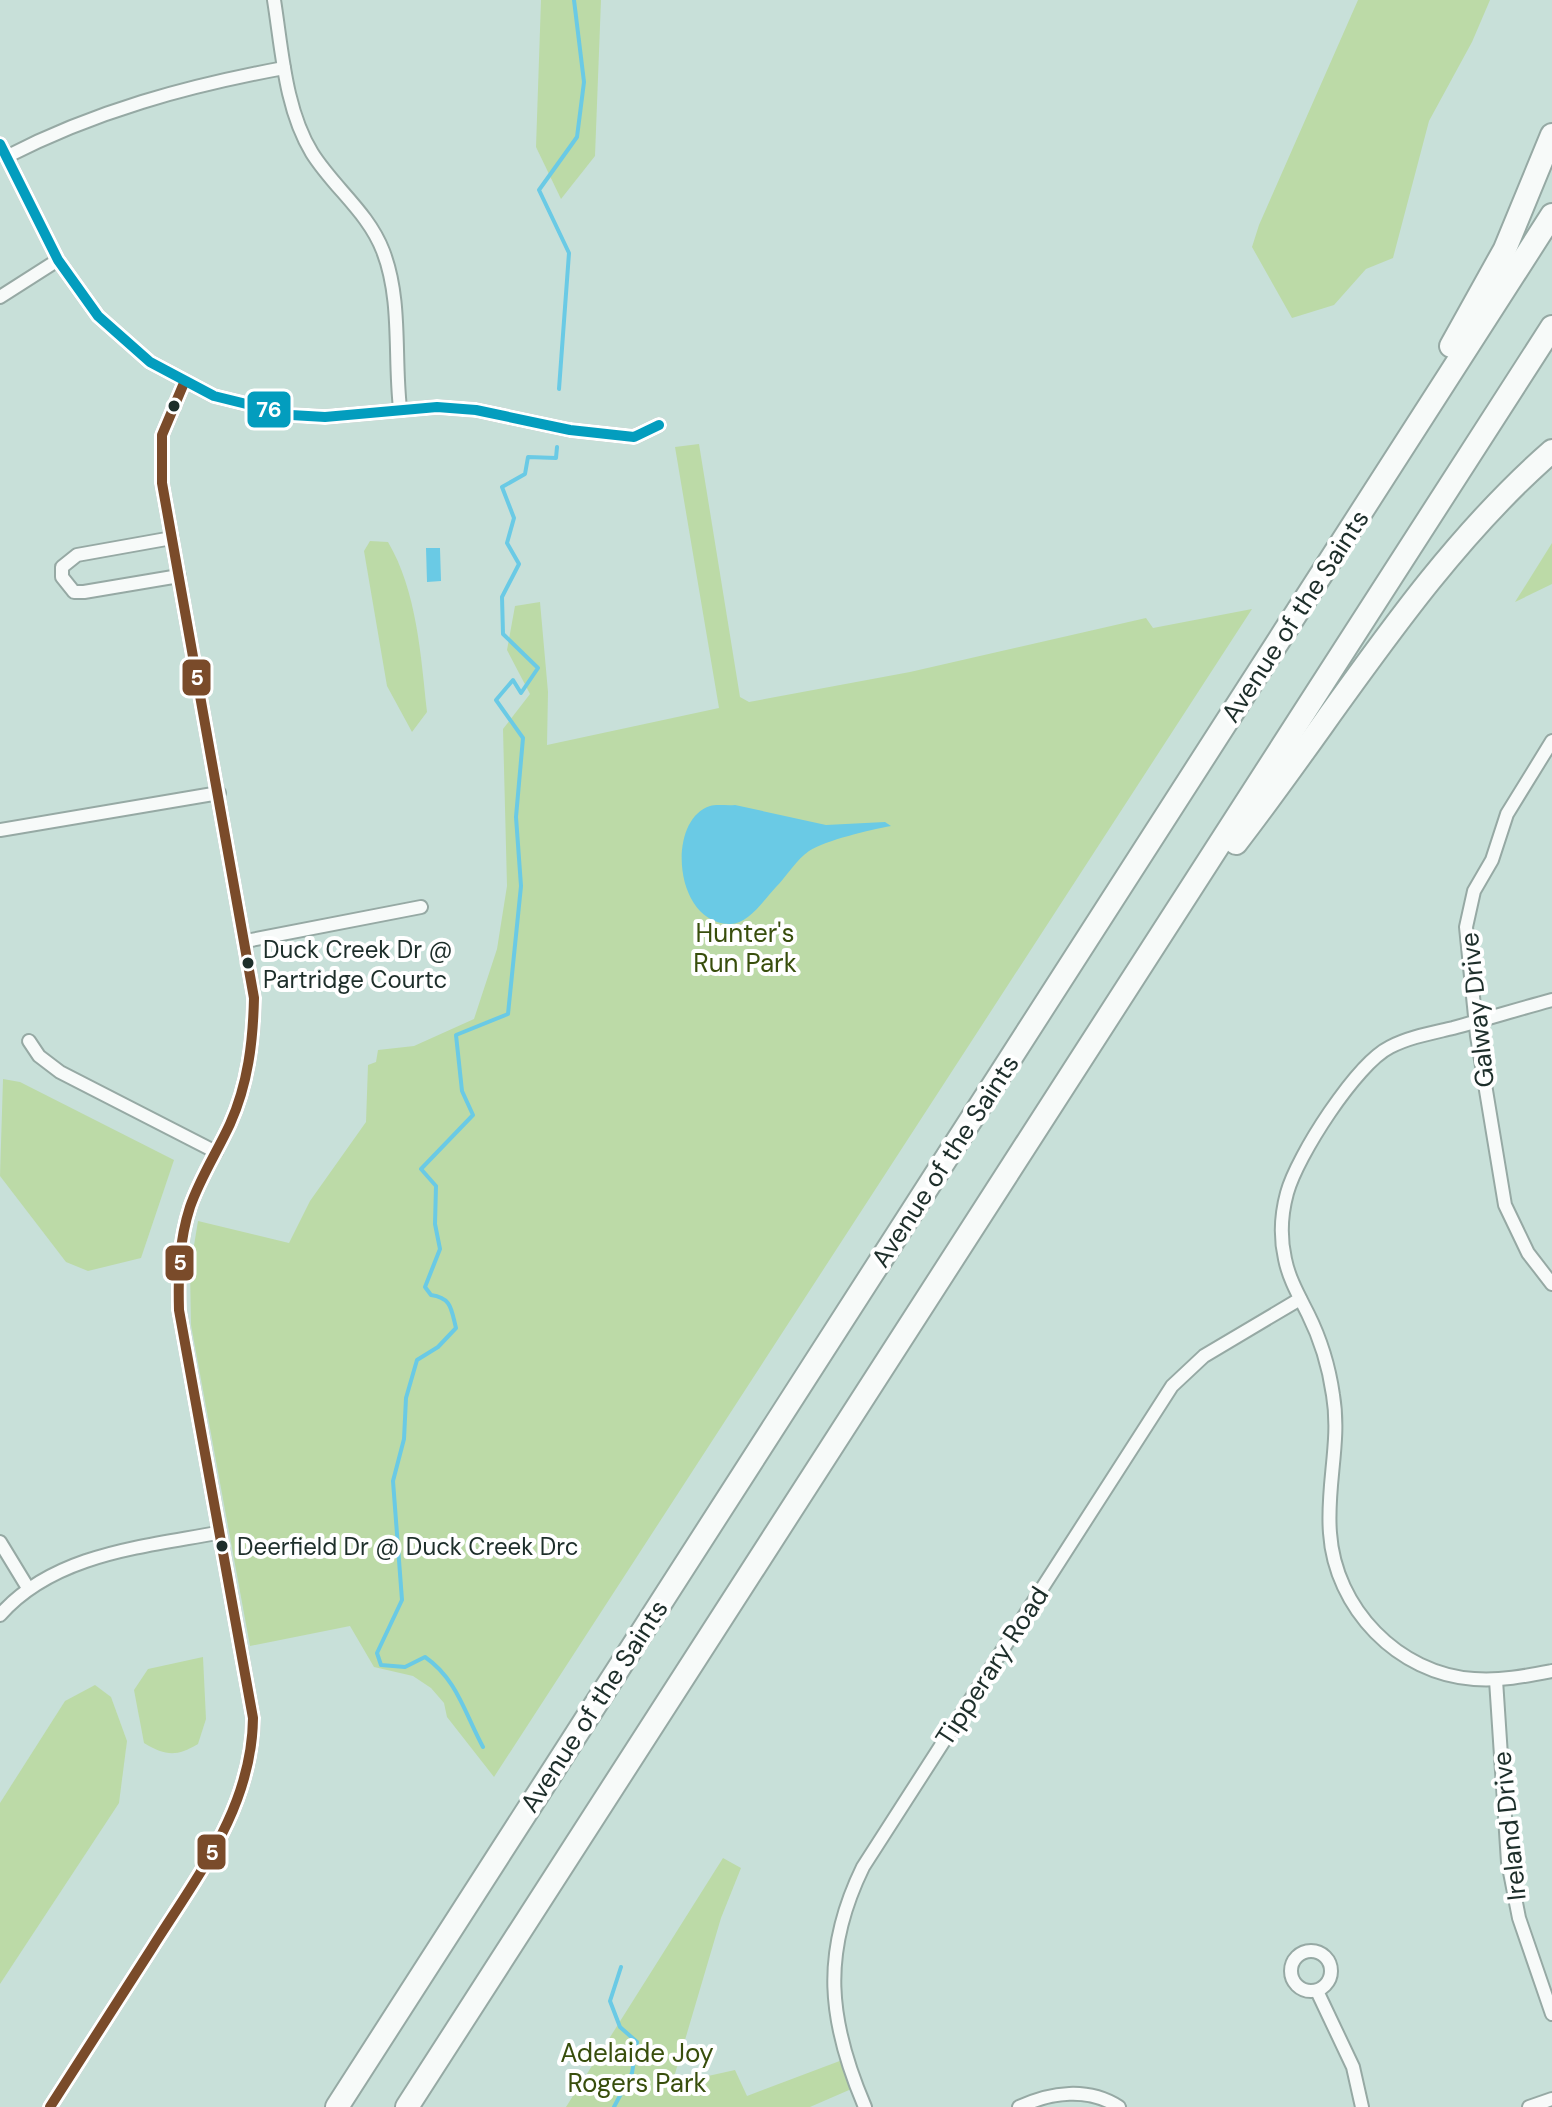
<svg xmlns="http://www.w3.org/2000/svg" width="1552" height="2107" font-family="'DM Sans',sans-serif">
<rect width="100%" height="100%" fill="#c8e0d9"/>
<g fill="#bcdaa7">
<path d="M541,0h60l-6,156 -34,43 -25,-52z"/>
<path d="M1358,0h132l-18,42 -43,79 -36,137 -27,11 -32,36 -42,13 -40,-71 7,-22z"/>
<path d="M699,444l41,253 9,5 161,-30 236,-54 7,10 99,-19 -758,1168 -47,-60 -3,-14 -13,-15 -18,-12 -39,-9 -24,-41 -100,20 -59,-321 -1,-55 8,-49 91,22 21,-42 56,-79 2,-57 8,-3 2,-12 36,-4 60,-27 23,-70 10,-63 -4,-157 27,-35 -23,-44 8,-44 25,-4 8,90 -1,53 172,-37 -44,-261z"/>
<path d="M370,541l18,1c29,49 33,115 39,170l-15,20 -25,-46 -23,-135z"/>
<path d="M1552,543v41l-37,18z"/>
<path d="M3,1079l17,3 154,78 -33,98 -53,13 -22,-9 -66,-86z"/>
<path d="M203,1657l3,62 -8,25c-22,13 -32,12 -54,-1l-10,-53 14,-21z"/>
<path d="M95,1685l16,12 16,44 -8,62 -119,181v-181l65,-102z"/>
<path d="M723,1858l18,10 -20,50 -49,166 63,-14 12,26 98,-37 11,28 -46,20h-244z"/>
</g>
<g fill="#6acae5">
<path d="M426,548h14l1,33 -14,1z"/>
<path d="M735,805l91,20 59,-3 6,4c-21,4 -65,14 -82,25 -12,8 -23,26 -33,36 -13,14 -28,38 -47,37 -55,-1 -63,-104 -19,-118 6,-2 18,0 25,-1z"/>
</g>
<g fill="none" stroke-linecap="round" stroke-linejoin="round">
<g stroke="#6acae5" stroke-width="4">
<path d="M559,389l10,-136 -30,-63 38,-53 7,-55 -10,-82"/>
<path d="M483,1747c-18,-33 -26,-68 -58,-90l-20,10 -24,-2 -4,-12 25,-53 -9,-119 11,-42 2,-41 11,-38 21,-13 18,-19c-5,-19 -4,-30 -25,-33l-6,-8 15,-38 -5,-25 1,-38 -15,-17 52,-54 -11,-24 -6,-56 52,-21 13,-128 -5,-69 7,-79 -27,-38 17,-20 8,13 17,-25 -35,-34 -1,-37 17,-33 -12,-21 7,-25 -12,-31 23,-13 3,-17 28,1 1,-11"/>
<path d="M614,2107l18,-34 5,-31 -17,-15 -10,-26 11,-34"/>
</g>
<g stroke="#96a9a4" stroke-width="16">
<g id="minor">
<path d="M274,0c8,50 11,109 38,153 22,35 56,59 71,98 19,49 11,105 17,157"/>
<path d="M0,144l58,116 40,56 52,46 64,34 77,19 34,2 112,-10 39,3 94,20 64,7 25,-12"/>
<path d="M6,157c89,-46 181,-71 278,-89"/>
<path d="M0,297l58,-37"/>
<path d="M172,538l-95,17 -15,12v10l12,15h10l95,-16"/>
<path d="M1552,741l-45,73 -15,46 -18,31 -8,36 11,109 28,169 23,48 24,31"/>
<path d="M0,830l219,-37"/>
<path d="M246,941l175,-34"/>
<path d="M1552,1000c-33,9 -66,19 -99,28 -21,5 -44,9 -63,19 -34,17 -93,109 -103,146 -6,22 -7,44 -2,66 4,20 14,37 23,55 13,26 21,53 25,81 8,47 -7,91 -3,138 5,75 68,141 144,146 27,2 52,-3 78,-8"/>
<path d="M29,1041l10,15 21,16 156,80"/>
<path d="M0,1542l28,46"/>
<path d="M0,1615c54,-61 142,-68 217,-82"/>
<path d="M1496,1680l12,182 11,56 33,96"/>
<circle cx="1311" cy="1971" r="20"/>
<path d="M1317,1991l36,76 9,40"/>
<path d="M50,2107c34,-53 68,-106 102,-159 46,-73 100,-141 101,-230l-74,-408c-1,-35 0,-69 11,-103 10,-29 27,-55 40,-83 18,-40 23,-82 24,-126l-92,-515v-48l22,-52"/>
<path d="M865,2107c-37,-86 -44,-154 -2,-240l309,-481 32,-30 96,-57"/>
<path d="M1019,2107c32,-15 69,-20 100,0"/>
<path d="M1529,2107l23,-8"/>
</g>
</g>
<g stroke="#96a9a4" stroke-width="26">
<g id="motorway">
<path d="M1451,346l54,-97 47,-114"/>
<path d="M1236,843c102,-132 190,-282 316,-392"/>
<path d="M337,2107l1215,-1892"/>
<path d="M407,2107l1145,-1780"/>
</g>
</g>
<use href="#minor" stroke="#f7faf9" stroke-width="12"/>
<use href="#motorway" stroke="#f7faf9" stroke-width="22"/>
<g stroke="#fff" stroke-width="16">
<path id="bus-1" d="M50,2107c34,-53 68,-106 102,-159 46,-73 100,-141 101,-230l-74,-408c-1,-35 0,-69 11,-103 10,-29 27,-55 40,-83 18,-40 23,-82 24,-126l-92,-515v-48l22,-52"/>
</g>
<g stroke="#fff" stroke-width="16">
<path id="bus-2" d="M0,144l58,116 40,56 52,46 64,34 77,19 34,2 112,-10 39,3 94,20 64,7 25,-12"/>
</g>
<use href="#bus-1" stroke="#7a4b2a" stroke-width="10"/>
<use href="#bus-2" stroke="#039dbe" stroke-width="10"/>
</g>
<g fill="#1d2e2a" stroke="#fff" stroke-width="3">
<circle cx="174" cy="406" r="7"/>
<circle cx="248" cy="963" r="7"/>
<circle cx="222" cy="1546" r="7"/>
</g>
<g text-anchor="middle" stroke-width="8" stroke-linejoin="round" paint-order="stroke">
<g font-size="24" fill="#1d2e2a" stroke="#fff" text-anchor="start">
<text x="263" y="958">Duck Creek Dr @<tspan x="263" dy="30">Partridge Courtc</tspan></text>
<text x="237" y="1555">Deerfield Dr @ Duck Creek Drc</text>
</g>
<g font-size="26" fill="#1d2e2a" stroke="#fff">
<text transform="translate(1295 616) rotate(-57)" y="9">Avenue of the Saints</text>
<text transform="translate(1477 1010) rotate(-96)" y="9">Galway Drive</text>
<text transform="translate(945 1161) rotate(-57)" y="9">Avenue of the Saints</text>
<text transform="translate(992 1666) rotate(-57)" y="9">Tipperary Road</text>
<text transform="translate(594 1706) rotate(-57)" y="9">Avenue of the Saints</text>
<text transform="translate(1509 1826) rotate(-96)" y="9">Ireland Drive</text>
</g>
<g font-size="26" fill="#384e0c" stroke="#fff">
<text x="745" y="942">Hunter's<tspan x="745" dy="30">Run Park</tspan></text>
<text x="637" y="2062">Adelaide Joy<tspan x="637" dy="30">Rogers Park</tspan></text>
</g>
</g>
<g stroke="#fff" stroke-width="3">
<rect x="246" y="390" width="46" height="39" rx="8" fill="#039dbe"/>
<rect x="181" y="658" width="31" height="39" rx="8" fill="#7a4b2a"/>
<rect x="164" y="1244" width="31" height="38" rx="8" fill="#7a4b2a"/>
<rect x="196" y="1833" width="31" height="38" rx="8" fill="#7a4b2a"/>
</g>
<g font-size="22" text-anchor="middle" font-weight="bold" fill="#fff">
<text x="269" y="417">76</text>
<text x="197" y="685">5</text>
<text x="180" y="1270">5</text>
<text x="212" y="1860">5</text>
</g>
</svg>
